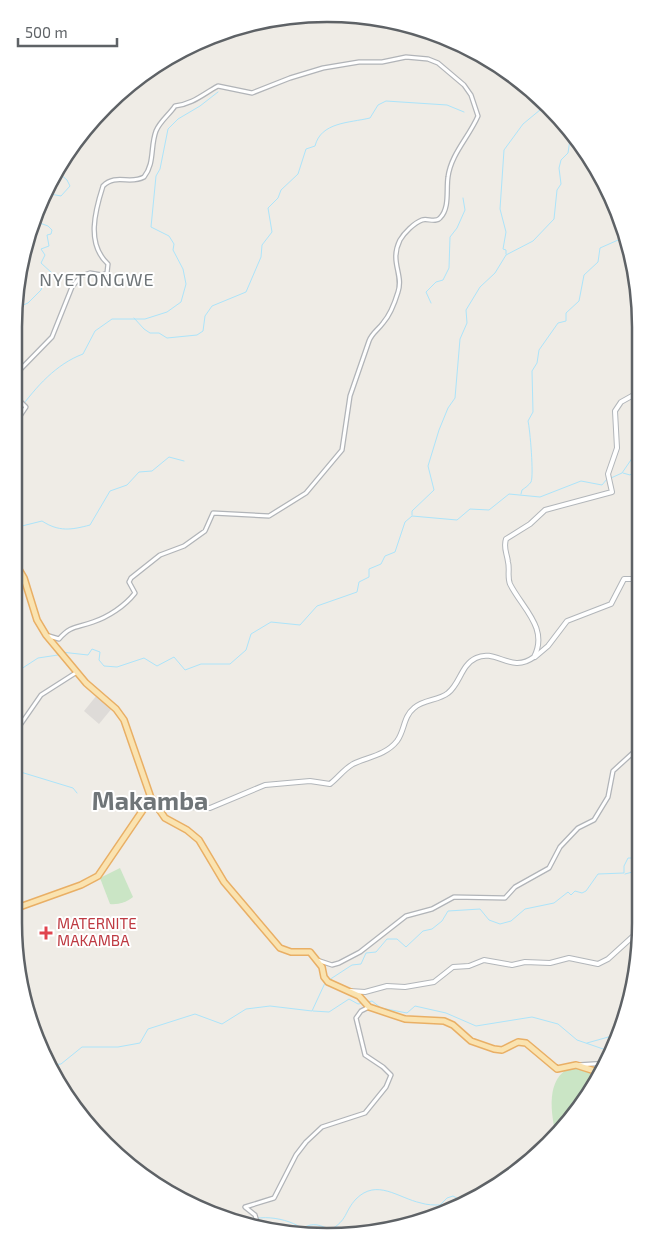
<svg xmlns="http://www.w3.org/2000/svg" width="655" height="1251" font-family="'Exo 2',sans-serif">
<rect width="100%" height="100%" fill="#efece6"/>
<path fill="#dedbd8" d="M97,695l16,12 -14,17 -15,-13z"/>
<g fill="#cae5c5">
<path d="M120,868l13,29c-6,5 -15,8 -23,7l-10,-26z"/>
<path d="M571,1067h6l23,7 -44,62c-5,-23 -11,-57 15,-69z"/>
</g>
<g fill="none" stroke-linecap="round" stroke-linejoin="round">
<g stroke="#ace4fa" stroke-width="1">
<path d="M45,193l16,3 9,-10 -3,-6 -8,-7"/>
<path d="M506,254v-4l-3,-1 3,-17 -6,-23 4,-59 19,-26 23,-19"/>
<path d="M431,303l-5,-11 10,-10 7,-2 6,-12 1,-31 7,-9 8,-18 -2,-12"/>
<path d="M14,309l14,-6 13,-13 3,-10 8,-3 1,-3 -12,-11 4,-8 -4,-6 8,-3 -2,-11 4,-1 1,-4 -4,-4 -11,-4"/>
<path d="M134,318l10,11 6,4h9l8,5 30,-3 6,-4 2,-15 7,-10 34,-14 15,-35 1,-12 10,-13 -4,-24 10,-10 3,-8 17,-16 8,-25 9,-3c6,-24 34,-23 55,-28l8,-13 8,-4 61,4 17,7"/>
<path d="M14,411l5,-1c17,-23 37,-46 64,-56l12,-23 17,-12h33l22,-7 14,-10 5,-18 -3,-15 -10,-19 1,-6 -5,-8 -18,-9 5,-51 4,-7 8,-40 10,-10 22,-13 18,-14"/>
<path d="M623,473l7,2 9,-8"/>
<path d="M611,478l11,-5 13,-19h4"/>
<path d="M521,494l1,-4c3,-2 7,-5 9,-8 3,-6 -1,-53 -3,-61l5,-9 -1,-41 5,-8 2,-13 19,-27 8,-2v-8l13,-12 5,-26 14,-13 2,-14 25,-11"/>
<path d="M412,515v-4l22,-21 -6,-24 11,-36 9,-22 7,-10 5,-59 7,-16 -1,-13 14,-23 15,-14 11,-18 27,-14 21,-22 3,-29 4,-6 -2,-16 2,-8 7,-7 3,-20"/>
<path d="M14,528l28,-7c17,11 29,9 48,4l20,-34 17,-6 12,-13 13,-1 17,-14 15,4"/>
<path d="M61,652l27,3 4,-6 8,3 -1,8 5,6 13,1 27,-9 13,8 17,-9 11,13 16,-6h29l16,-14 5,-16 20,-12 29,3 17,-19 40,-14 2,-10 10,-5v-8l12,-5 4,-8 10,-4 10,-30 7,-6 45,4 13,-11 19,1 20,-16 31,3 41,-16 21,4 5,-6"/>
<path d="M14,667l4,4 20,-13 20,-3"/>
<path d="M14,770l59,18 4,5"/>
<path d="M625,874l15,-4"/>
<path d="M329,980l23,-15 9,-1 5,-11 10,-1 11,-13h10l9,8 17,-16 9,-2 10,-8 6,-10 32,-2 9,11 11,4 11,-3 14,-12 29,-6 14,-11 3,3 4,-4 7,2 4,-2 12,-17 26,-1v-7l4,-8h10l2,-12"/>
<path d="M368,1002l4,-1 9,7 26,5 8,-7 31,7 30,13 56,-9 26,7 19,16 35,12"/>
<path d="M313,1011l16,1 20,-13 9,5 6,-1"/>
<path d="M587,1043l25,-7 7,-14"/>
<path d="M52,1065l9,-1 21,-17h36l22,-4 8,-14 47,-15 27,10 24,-15 24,-3 42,5 13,-28"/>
<path d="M240,1224c18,-12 53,-6 68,9"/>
<path d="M303,1228c10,-6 18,-3 27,2 18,-10 14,-18 26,-31 21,-21 42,-1 65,4 6,2 13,2 19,2l7,-7 6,-2 11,6"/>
</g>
<g stroke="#b1b4b8" stroke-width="5.5">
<g id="tertiary">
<path d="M14,376l38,-39 20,-50 9,-11 9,-3 12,2 5,-2 1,-9c-22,-20 -13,-53 -5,-78 13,-13 27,-1 41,-9 11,-14 6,-30 12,-46 4,-10 14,-17 19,-25 18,-2 28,-12 43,-20l34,7 38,-15 33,-10 36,-6h23l24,-5 22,2 10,4 26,22 7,10 7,21c-9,21 -27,38 -30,61 -2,13 2,31 -8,41 -4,5 -13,0 -18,2 -8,3 -18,13 -22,20 -11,22 4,34 -2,52 -3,10 -8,23 -15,31 -5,7 -11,10 -14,18l-19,55 -8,54 -36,43 -37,23 -56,-3 -8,18 -21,15 -24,9 -29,23 -2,4 6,11c-10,13 -27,24 -42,29 -16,6 -22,3 -34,17l-10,-3"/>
<path d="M14,425l12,-18 -6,-6 -6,1"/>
<path d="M14,734l27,-39 36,-23"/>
<path d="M317,960l15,5 7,-2 21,-11 46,-36 26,-7 22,-12 51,1 10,-11 34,-19 11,-21 18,-19 16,-8 14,-23 5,-26 23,-21 4,-8"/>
<path d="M577,1065l31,-2"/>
<path d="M259,1228l-4,-13 -10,-8 29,-9 22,-43 10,-13 16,-15 43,-14 21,-26 5,-12 -8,-8 -18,-12 -9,-37 5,-7 8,-4"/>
</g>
</g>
<g stroke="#b2b6ba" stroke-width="6">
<g id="secondary">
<path d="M535,657l13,-11 19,-25 44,-17 13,-25h15"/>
<path d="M159,811l9,-5 42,2 55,-23 45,-4 20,3c8,-6 14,-15 23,-20 15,-7 33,-9 44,-23 8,-11 6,-24 17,-33 10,-9 24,-7 34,-15 12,-9 13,-28 28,-35 20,-10 35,16 58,-1 15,-29 -12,-49 -24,-73 -3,-7 0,-15 -2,-22 -1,-9 -5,-14 -2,-23l24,-15 15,-14 67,-18 -4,-18 9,-26 -2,-37 6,-9 18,-10"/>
<path d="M350,991l15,1 22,-6 18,1 29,-5 19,-15 16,-1 15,-6 28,5 13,-3 25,1 19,-5 29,6 10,-5 33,-30"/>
</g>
</g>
<g stroke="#e9af65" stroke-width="8">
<g id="primary">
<path d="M14,561l10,17 13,42 9,15 40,48 30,26 8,11 27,78 -2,3 3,2 2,-3 -3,-2"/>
<path d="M154,802l11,16 22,12 12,10 25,42 56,66 11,4h19l12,15 2,10 4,5 31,14 10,11 36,12 39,2 9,4 18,16 23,8 8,1 16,-8 8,1 31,26 19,-4 25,8"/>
<path d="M14,909l67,-24 17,-9 51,-75"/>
</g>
</g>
<use href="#tertiary" stroke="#fff" stroke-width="3"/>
<use href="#secondary" stroke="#fff" stroke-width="4"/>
<use href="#primary" stroke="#fae3b0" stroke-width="5"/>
</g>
<path fill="#e0444e" stroke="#fff" stroke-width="2" d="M43.5 925.5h5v5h5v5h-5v5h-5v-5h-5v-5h5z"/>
<g text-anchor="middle" stroke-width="4" stroke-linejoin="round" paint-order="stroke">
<g font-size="15" fill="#be3a42" stroke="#fff" text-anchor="start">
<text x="57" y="929">MATERNITE<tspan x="57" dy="17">MAKAMBA</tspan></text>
</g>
<g font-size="18" letter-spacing="1" fill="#6f7578" stroke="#fff">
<text x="97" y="286">NYETONGWE</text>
</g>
<g font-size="25" font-weight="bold" fill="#6f7578" stroke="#fff">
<text x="150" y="810">Makamba</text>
</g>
</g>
<path d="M0 0H655V1251H0ZM327 22H327A305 305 0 0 1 632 327V923A305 305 0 0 1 327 1228H327A305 305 0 0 1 22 923V327A305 305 0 0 1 327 22Z" fill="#fff" fill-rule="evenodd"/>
<path fill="none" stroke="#5e6266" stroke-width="2.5" d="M327 22H327A305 305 0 0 1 632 327V923A305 305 0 0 1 327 1228H327A305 305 0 0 1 22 923V327A305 305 0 0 1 327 22Z"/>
<path d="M18 38v8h99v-8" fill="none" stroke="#5e6266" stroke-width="2.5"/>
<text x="25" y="38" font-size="15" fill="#5e6266" stroke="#ffffff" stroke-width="4" paint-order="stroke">500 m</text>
</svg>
